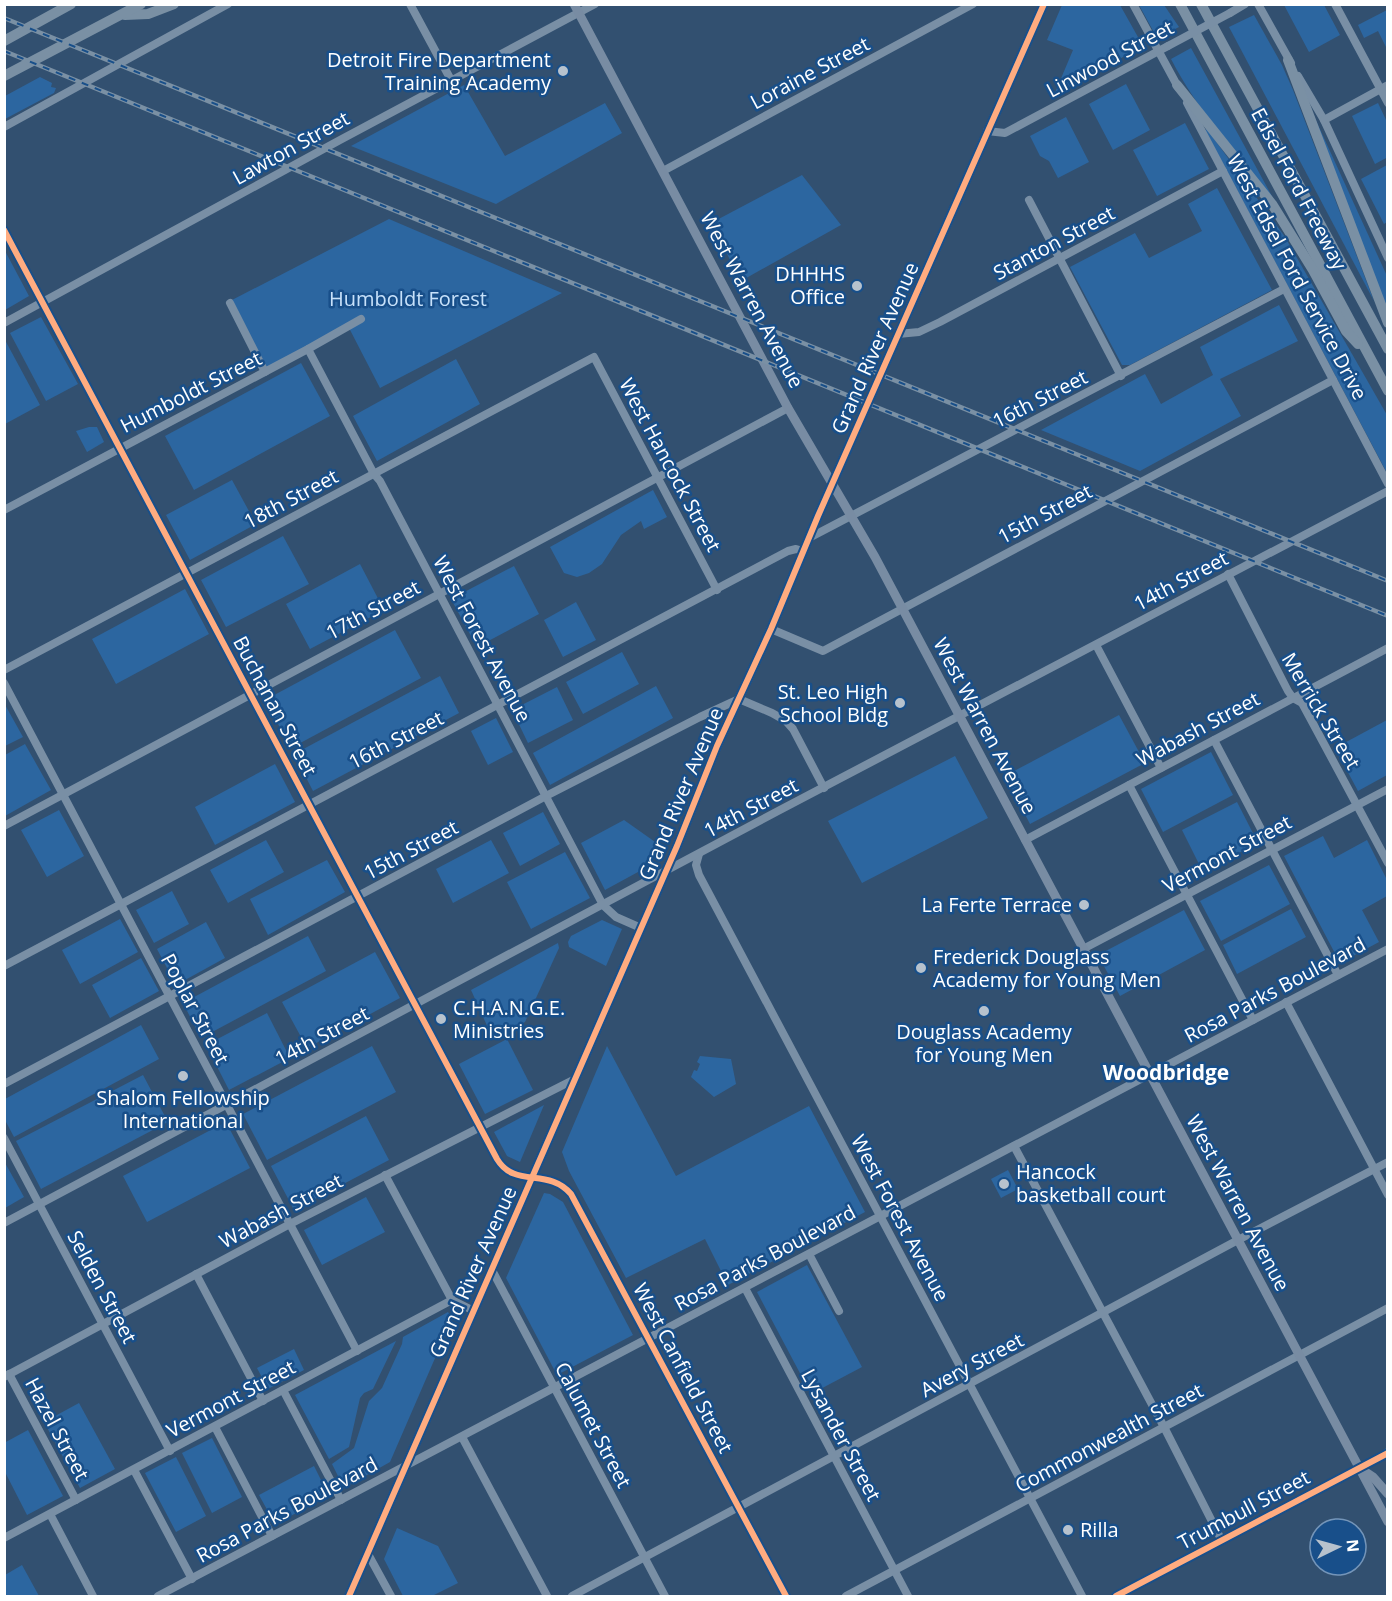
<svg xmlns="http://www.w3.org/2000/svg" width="1392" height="1601" font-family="'Open Sans',sans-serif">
<rect width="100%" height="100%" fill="#325070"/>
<g fill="#2c66a0">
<path d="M1062,5h58l23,41 -89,49 19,-45 -26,-10z"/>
<path d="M1139,5h25l15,22 -22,11z"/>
<path d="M1284,5h40l16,30 -31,17z"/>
<path d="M1387,10v39l-9,-18 -14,7 -6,-13z"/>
<path d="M1254,15l28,50 11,25 81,211 -145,-274z"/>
<path d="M1191,48l88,161c-38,-49 -80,-96 -108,-150z"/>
<path d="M40,77l12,6 -1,4 5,1 -2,5 -49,26v-23z"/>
<path d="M1126,84l24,46 -37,20 -24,-46z"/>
<path d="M464,85l41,71 100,-53 17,30 -126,71 -145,-58z"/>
<path d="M1378,103l9,19 1,35 -13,7 -23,-48z"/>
<path d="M1313,114l74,162v36z"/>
<path d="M1066,117l23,45 -31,16 -9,-17 -9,-5 -10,-20z"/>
<path d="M1185,123l24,46 -52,27 -24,-46z"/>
<path d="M1207,129l78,108 102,178v58l-182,-343z"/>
<path d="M1387,165v57l-3,2 -23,-45z"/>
<path d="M802,175l39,50 -100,56 -30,-58z"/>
<path d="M1217,188l55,102 -142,75h-8l-52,-98 65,-34 14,25 53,-27 -14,-27z"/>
<path d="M389,219l173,74 -182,95 -32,-62 -81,42 -35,-68z"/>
<path d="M4,249l25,47 -24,14h-1z"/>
<path d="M1279,305l19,36 -78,38 21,37 -101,55 -99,-41 104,-56 16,30 52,-29 -13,-28z"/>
<path d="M41,317l37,67 -32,17 -36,-68z"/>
<path d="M5,340l35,65 -35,19h-1z"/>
<path d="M456,359l24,45 -103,57 -24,-45z"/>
<path d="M301,363l29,53 -136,74 -29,-54z"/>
<path d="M89,427h8l7,15 -17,10 -11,-21z"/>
<path d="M232,480l24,44 -66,36 -24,-45z"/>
<path d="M653,490l14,27 -23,12 -3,-8 -20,14 -19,29 -13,9 -12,4 -13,-4 -14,-26z"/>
<path d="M283,536l26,48 -83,43 -25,-47z"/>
<path d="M360,564l24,46 -74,39 -24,-45z"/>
<path d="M514,566l25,48 -62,33 -26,-48z"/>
<path d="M185,589l24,45 -93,50 -24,-45z"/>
<path d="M576,602l20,38 -33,17 -19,-37z"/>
<path d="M395,630l26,48 -130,70 -26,-48z"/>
<path d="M622,652l17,32 -56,30 -17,-32z"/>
<path d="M440,676l19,37 -146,78 -19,-37z"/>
<path d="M656,686l17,32 -123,67 -17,-32z"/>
<path d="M557,687l16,33 -45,23 -16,-33z"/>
<path d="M4,703l19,34 -18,9h-1z"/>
<path d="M1119,715l26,48 -115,61 -25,-48z"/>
<path d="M496,718l17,34 -25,13 -17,-34z"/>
<path d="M1387,720v55l-29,16 -23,-43z"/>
<path d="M25,744l26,46 -46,26v-61z"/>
<path d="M1211,752l22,43 -70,37 -22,-43z"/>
<path d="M955,756l33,62 -126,65 -34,-62z"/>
<path d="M275,764l20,38 -80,43 -20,-38z"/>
<path d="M1237,802l21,41 -55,29 -21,-42z"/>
<path d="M59,810l25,46 -37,21 -26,-47z"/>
<path d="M543,812l17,32 -40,22 -17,-33z"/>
<path d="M624,820l34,24 -9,22 -44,24 -24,-47z"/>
<path d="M1323,836l11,22 33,-18 20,40v16l-25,14 17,32 -39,21 -56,-107z"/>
<path d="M266,840l18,32 -56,31 -18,-33z"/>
<path d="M491,840l18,33 -56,30 -17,-34z"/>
<path d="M565,852l25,46 -59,31 -24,-47z"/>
<path d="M327,860l18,32 -77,43 -18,-36z"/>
<path d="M1269,865l21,39 -69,37 -21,-40z"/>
<path d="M172,891l17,33 -35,19 -18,-33z"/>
<path d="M1291,909l15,28 -69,37 -14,-29z"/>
<path d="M1184,910l21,40 -85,46 -22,-41z"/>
<path d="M120,919l18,33 -58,32 -18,-34z"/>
<path d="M602,920l20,9 -16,37 -37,-19 -1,-5 3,-6z"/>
<path d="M206,922l19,36 -49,27 -19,-36z"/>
<path d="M308,936l18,35 -125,67 -18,-35z"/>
<path d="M558,943l1,5 -34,74 -32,17 -22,-49z"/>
<path d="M375,952l25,46 -93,50 -25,-46z"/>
<path d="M141,958l18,33 -49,27 -18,-33z"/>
<path d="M267,1013l23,45 -61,32 -23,-45z"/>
<path d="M141,1025l18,34 -145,78 -9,-17v-21z"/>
<path d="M507,1039l26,51 -48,24 -26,-50z"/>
<path d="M372,1046l24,46 -129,68 -24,-46z"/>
<path d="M607,1046l69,130 133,-70 56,106 -137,73 -23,-46 -79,39 -57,-107 -7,-19z"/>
<path d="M700,1056l31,3 5,25 -22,13 -23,-20 3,-7 3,1 3,-7 -3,-2z"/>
<path d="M143,1075l25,47 -127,67 -25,-48z"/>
<path d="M544,1105l-24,57 -13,-6 -13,-24z"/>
<path d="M366,1116l23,44 -95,50 -23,-44z"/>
<path d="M226,1122l24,46 -103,54 -24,-46z"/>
<path d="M4,1161l20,36 -19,11h-1z"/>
<path d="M1008,1170l10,19 -17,9 -10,-19z"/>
<path d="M544,1193l6,1 13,8 70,133 -76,40 -51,-97z"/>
<path d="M366,1197l19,35 -63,33 -18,-35z"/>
<path d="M807,1265l55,102 -51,27 -54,-102z"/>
<path d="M448,1312l4,7 -62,143 -46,26 -12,-24 22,-16 15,-47 13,-13 20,-44 1,-7z"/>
<path d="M396,1341l-23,48 -9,4 -4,5 -11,49 -20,12 -34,-64z"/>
<path d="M294,1349l10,21 -36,19 -11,-21z"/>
<path d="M79,1403l36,66 -35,19 -36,-66z"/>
<path d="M28,1430l35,66 -36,19 -22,-43 -1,-29z"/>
<path d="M212,1438l30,59 -30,16 -30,-60z"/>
<path d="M176,1457l30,59 -30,16 -31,-59z"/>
<path d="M314,1466l15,30 -54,28 -16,-29z"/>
<path d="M397,1528l41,18 20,37 -26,13h-29l-19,-37z"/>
<path d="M22,1565l17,31h-34v-21z"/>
</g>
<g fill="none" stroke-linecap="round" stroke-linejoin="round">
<g stroke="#798fa5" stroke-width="8">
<path d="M410,4l41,76"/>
<path d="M1133,4l45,83"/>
<path d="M1258,4l33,59"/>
<path d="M1335,4l53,99"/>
<path d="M1230,13l15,-9"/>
<path d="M1298,76l26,44 64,138"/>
<path d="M1187,103l201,381"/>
<path d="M1324,120l64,-35"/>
<path d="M4,127l224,-123"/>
<path d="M987,131l18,2 163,-87"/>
<path d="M663,171l310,-167"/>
<path d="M1029,200l92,176"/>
<path d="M4,230l493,929c18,30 51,8 74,35l215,402"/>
<path d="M230,303l35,69"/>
<path d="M4,323l336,-183 255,-136"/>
<path d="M898,334l21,-2 21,-10 283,-151"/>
<path d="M308,349l66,125 6,7 223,424 13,12 25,11"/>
<path d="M4,510l304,-161 53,-30"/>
<path d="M809,538l475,-249"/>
<path d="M1228,574l60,117 5,7 9,5 86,160"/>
<path d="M771,629l52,22 510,-271"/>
<path d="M1096,645l65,123"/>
<path d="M4,670l590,-313 123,233"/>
<path d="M4,683l353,668"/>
<path d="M1214,740l124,235"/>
<path d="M1129,785l124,235"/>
<path d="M4,826l784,-418"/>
<path d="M1025,840l363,-192"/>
<path d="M699,854l-3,11 3,10 383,721"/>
<path d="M1083,949l305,-160"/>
<path d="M4,966l784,-415 8,-2 7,2"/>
<path d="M1286,1002l102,193"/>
<path d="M4,1084l542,-288 154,-79 39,-18 33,14 14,8 7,8 31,59"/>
<path d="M4,1138l166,313"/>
<path d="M1014,1146l150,281 58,114"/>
<path d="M385,1175l67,125"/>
<path d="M4,1223l774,-412 610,-320"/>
<path d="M809,1254l30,57"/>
<path d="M492,1270l173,326"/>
<path d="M196,1274l67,127"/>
<path d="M745,1288l163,308"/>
<path d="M9,1374l67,126"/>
<path d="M4,1377l286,-153 285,-145"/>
<path d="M283,1390l58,110"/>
<path d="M215,1427l57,109"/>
<path d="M462,1437l85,159"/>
<path d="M134,1470l58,109"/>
<path d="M50,1514l43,82"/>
<path d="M4,1538l448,-238 22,11"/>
<path d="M368,1554l23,42"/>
<path d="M158,1596l1230,-647"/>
<path d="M572,1596l666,-356 150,-78"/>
<path d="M846,1596l542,-288"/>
<path d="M1116,1596l272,-143"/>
</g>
<g stroke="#788ca3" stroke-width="9">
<path d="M574,4l214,404 87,149 513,965"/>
<path d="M1387,1453h1"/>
<path d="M1361,1469l12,8 15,17"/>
<path d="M349,1596l328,-750 40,-100 54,-117 47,-113 226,-512"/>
</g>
<g stroke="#7a90a4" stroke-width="10">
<path d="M1180,4l208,387"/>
<path d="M1201,4l187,345"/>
<path d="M125,15l23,-1 26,-10"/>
<path d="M4,41l67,-37"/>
<path d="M1288,60l100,263"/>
<path d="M4,76l137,-72"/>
<path d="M1177,85l95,119 41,66 33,61 12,13"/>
</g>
<g stroke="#7a90a4" stroke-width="4.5">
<g id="rail">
<path d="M4,18l1384,563"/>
<path d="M4,51l1384,565"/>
</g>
</g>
<use href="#rail" stroke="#184f8a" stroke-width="2" stroke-dasharray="7" stroke-linecap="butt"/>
<path stroke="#798fa5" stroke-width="8" d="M1168,46l62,-33"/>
<g stroke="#184f8a" stroke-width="10">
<g id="cycleway">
<path d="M4,230l493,929c18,30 51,8 74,35l215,402"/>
<path d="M349,1596l328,-750 40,-100 54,-117 47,-113 226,-512"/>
<path d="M1116,1596l272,-143"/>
</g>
</g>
<use href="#cycleway" stroke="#ffac80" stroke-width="6"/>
</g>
<g fill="#b7c2cd" stroke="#184f8a" stroke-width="2">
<circle cx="563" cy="71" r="6"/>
<circle cx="857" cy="286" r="6"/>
<circle cx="900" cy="703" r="6"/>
<circle cx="1084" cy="905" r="6"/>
<circle cx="921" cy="968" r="6"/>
<circle cx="984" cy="1011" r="6"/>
<circle cx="441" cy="1019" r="6"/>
<circle cx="183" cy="1076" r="6"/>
<circle cx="1004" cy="1184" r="6"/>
<circle cx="1068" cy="1530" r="6"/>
</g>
<g text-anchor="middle" stroke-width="5" stroke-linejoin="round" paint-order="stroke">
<g font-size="20" fill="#fff" stroke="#184f8a">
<text transform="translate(1110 59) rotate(-28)" y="7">Linwood Street</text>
<text transform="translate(810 73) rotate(-28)" y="7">Loraine Street</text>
<text transform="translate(291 148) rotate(-29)" y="7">Lawton Street</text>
<text transform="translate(1299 189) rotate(62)" y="7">Edsel Ford Freeway</text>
<text transform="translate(1054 243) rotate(-28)" y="7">Stanton Street</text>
<text transform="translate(1297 277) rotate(62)" y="7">West Edsel Ford Service Drive</text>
<text transform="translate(752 300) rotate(62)" y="7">West Warren Avenue</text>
<text transform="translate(875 348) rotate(-66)" y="7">Grand River Avenue</text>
<text transform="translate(191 392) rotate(-27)" y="7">Humboldt Street</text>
<text transform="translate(1040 399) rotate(-27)" y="7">16th Street</text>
<text transform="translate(670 465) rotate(62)" y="7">West Hancock Street</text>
<text transform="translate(291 499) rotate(-28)" y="7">18th Street</text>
<text transform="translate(1045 514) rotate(-28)" y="7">15th Street</text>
<text transform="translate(1181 581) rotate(-28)" y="7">14th Street</text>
<text transform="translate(373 610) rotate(-28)" y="7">17th Street</text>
<text transform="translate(482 639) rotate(62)" y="7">West Forest Avenue</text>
<text transform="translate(275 706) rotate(62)" y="7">Buchanan Street</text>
<text transform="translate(1321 711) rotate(59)" y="7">Merrick Street</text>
<text transform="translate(985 726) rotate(62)" y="7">West Warren Avenue</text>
<text transform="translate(1198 729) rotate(-28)" y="7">Wabash Street</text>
<text transform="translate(396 740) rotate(-27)" y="7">16th Street</text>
<text transform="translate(681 794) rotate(-67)" y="7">Grand River Avenue</text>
<text transform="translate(751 808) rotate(-28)" y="7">14th Street</text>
<text transform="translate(411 850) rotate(-28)" y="7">15th Street</text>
<text transform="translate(1227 854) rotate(-28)" y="7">Vermont Street</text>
<text transform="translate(1275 990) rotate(-28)" y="7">Rosa Parks Boulevard</text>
<text transform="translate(195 1009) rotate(62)" y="7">Poplar Street</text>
<text transform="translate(322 1036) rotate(-28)" y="7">14th Street</text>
<text transform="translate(1238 1203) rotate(62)" y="7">West Warren Avenue</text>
<text transform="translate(281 1211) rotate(-28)" y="7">Wabash Street</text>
<text transform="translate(900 1218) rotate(62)" y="7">West Forest Avenue</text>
<text transform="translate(765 1258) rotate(-28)" y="7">Rosa Parks Boulevard</text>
<text transform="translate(473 1272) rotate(-66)" y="7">Grand River Avenue</text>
<text transform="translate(102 1287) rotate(62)" y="7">Selden Street</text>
<text transform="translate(972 1365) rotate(-28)" y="7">Avery Street</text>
<text transform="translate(683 1368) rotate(62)" y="7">West Canfield Street</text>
<text transform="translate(231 1399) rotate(-28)" y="7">Vermont Street</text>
<text transform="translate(593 1425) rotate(62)" y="7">Calumet Street</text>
<text transform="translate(57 1429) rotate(62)" y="7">Hazel Street</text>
<text transform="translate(841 1435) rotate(62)" y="7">Lysander Street</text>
<text transform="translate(1109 1438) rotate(-28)" y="7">Commonwealth Street</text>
<text transform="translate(287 1510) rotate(-28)" y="7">Rosa Parks Boulevard</text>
<text transform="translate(1244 1510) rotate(-28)" y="7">Trumbull Street</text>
</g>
<g font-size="20" fill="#fff" stroke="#184f8a" text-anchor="end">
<text x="551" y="67">Detroit Fire Department<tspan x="551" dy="23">Training Academy</tspan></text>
<text x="845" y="281">DHHHS<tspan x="845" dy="23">Office</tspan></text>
<text x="888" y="699">St. Leo High<tspan x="888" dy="23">School Bldg</tspan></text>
<text x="1072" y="912">La Ferte Terrace</text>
<text x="933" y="964" text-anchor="start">Frederick Douglass<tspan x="933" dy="23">Academy for Young Men</tspan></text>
<text x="453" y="1015" text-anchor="start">C.H.A.N.G.E.<tspan x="453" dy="23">Ministries</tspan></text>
<text x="984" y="1039" text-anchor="middle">Douglass Academy<tspan x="984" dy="23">for Young Men</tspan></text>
<text x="183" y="1105" text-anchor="middle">Shalom Fellowship<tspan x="183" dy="23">International</tspan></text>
<text x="1016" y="1179" text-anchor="start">Hancock<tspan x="1016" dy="23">basketball court</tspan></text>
<text x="1080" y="1537" text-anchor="start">Rilla</text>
</g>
<g font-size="20" fill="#c7e1fa" stroke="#184f8a">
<text x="408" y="306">Humboldt Forest</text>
</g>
<g font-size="21" font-weight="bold" fill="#fff" stroke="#184f8a">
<text x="1166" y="1080">Woodbridge</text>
</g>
</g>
<rect width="1392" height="1601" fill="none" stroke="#ffffff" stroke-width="12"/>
<g transform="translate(1338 1547) rotate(85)"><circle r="28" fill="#184f8a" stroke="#7495b9" stroke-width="1.5"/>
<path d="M0-4.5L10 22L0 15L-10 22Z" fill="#b7c2cd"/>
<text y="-9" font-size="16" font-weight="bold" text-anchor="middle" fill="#ffffff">N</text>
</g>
</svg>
